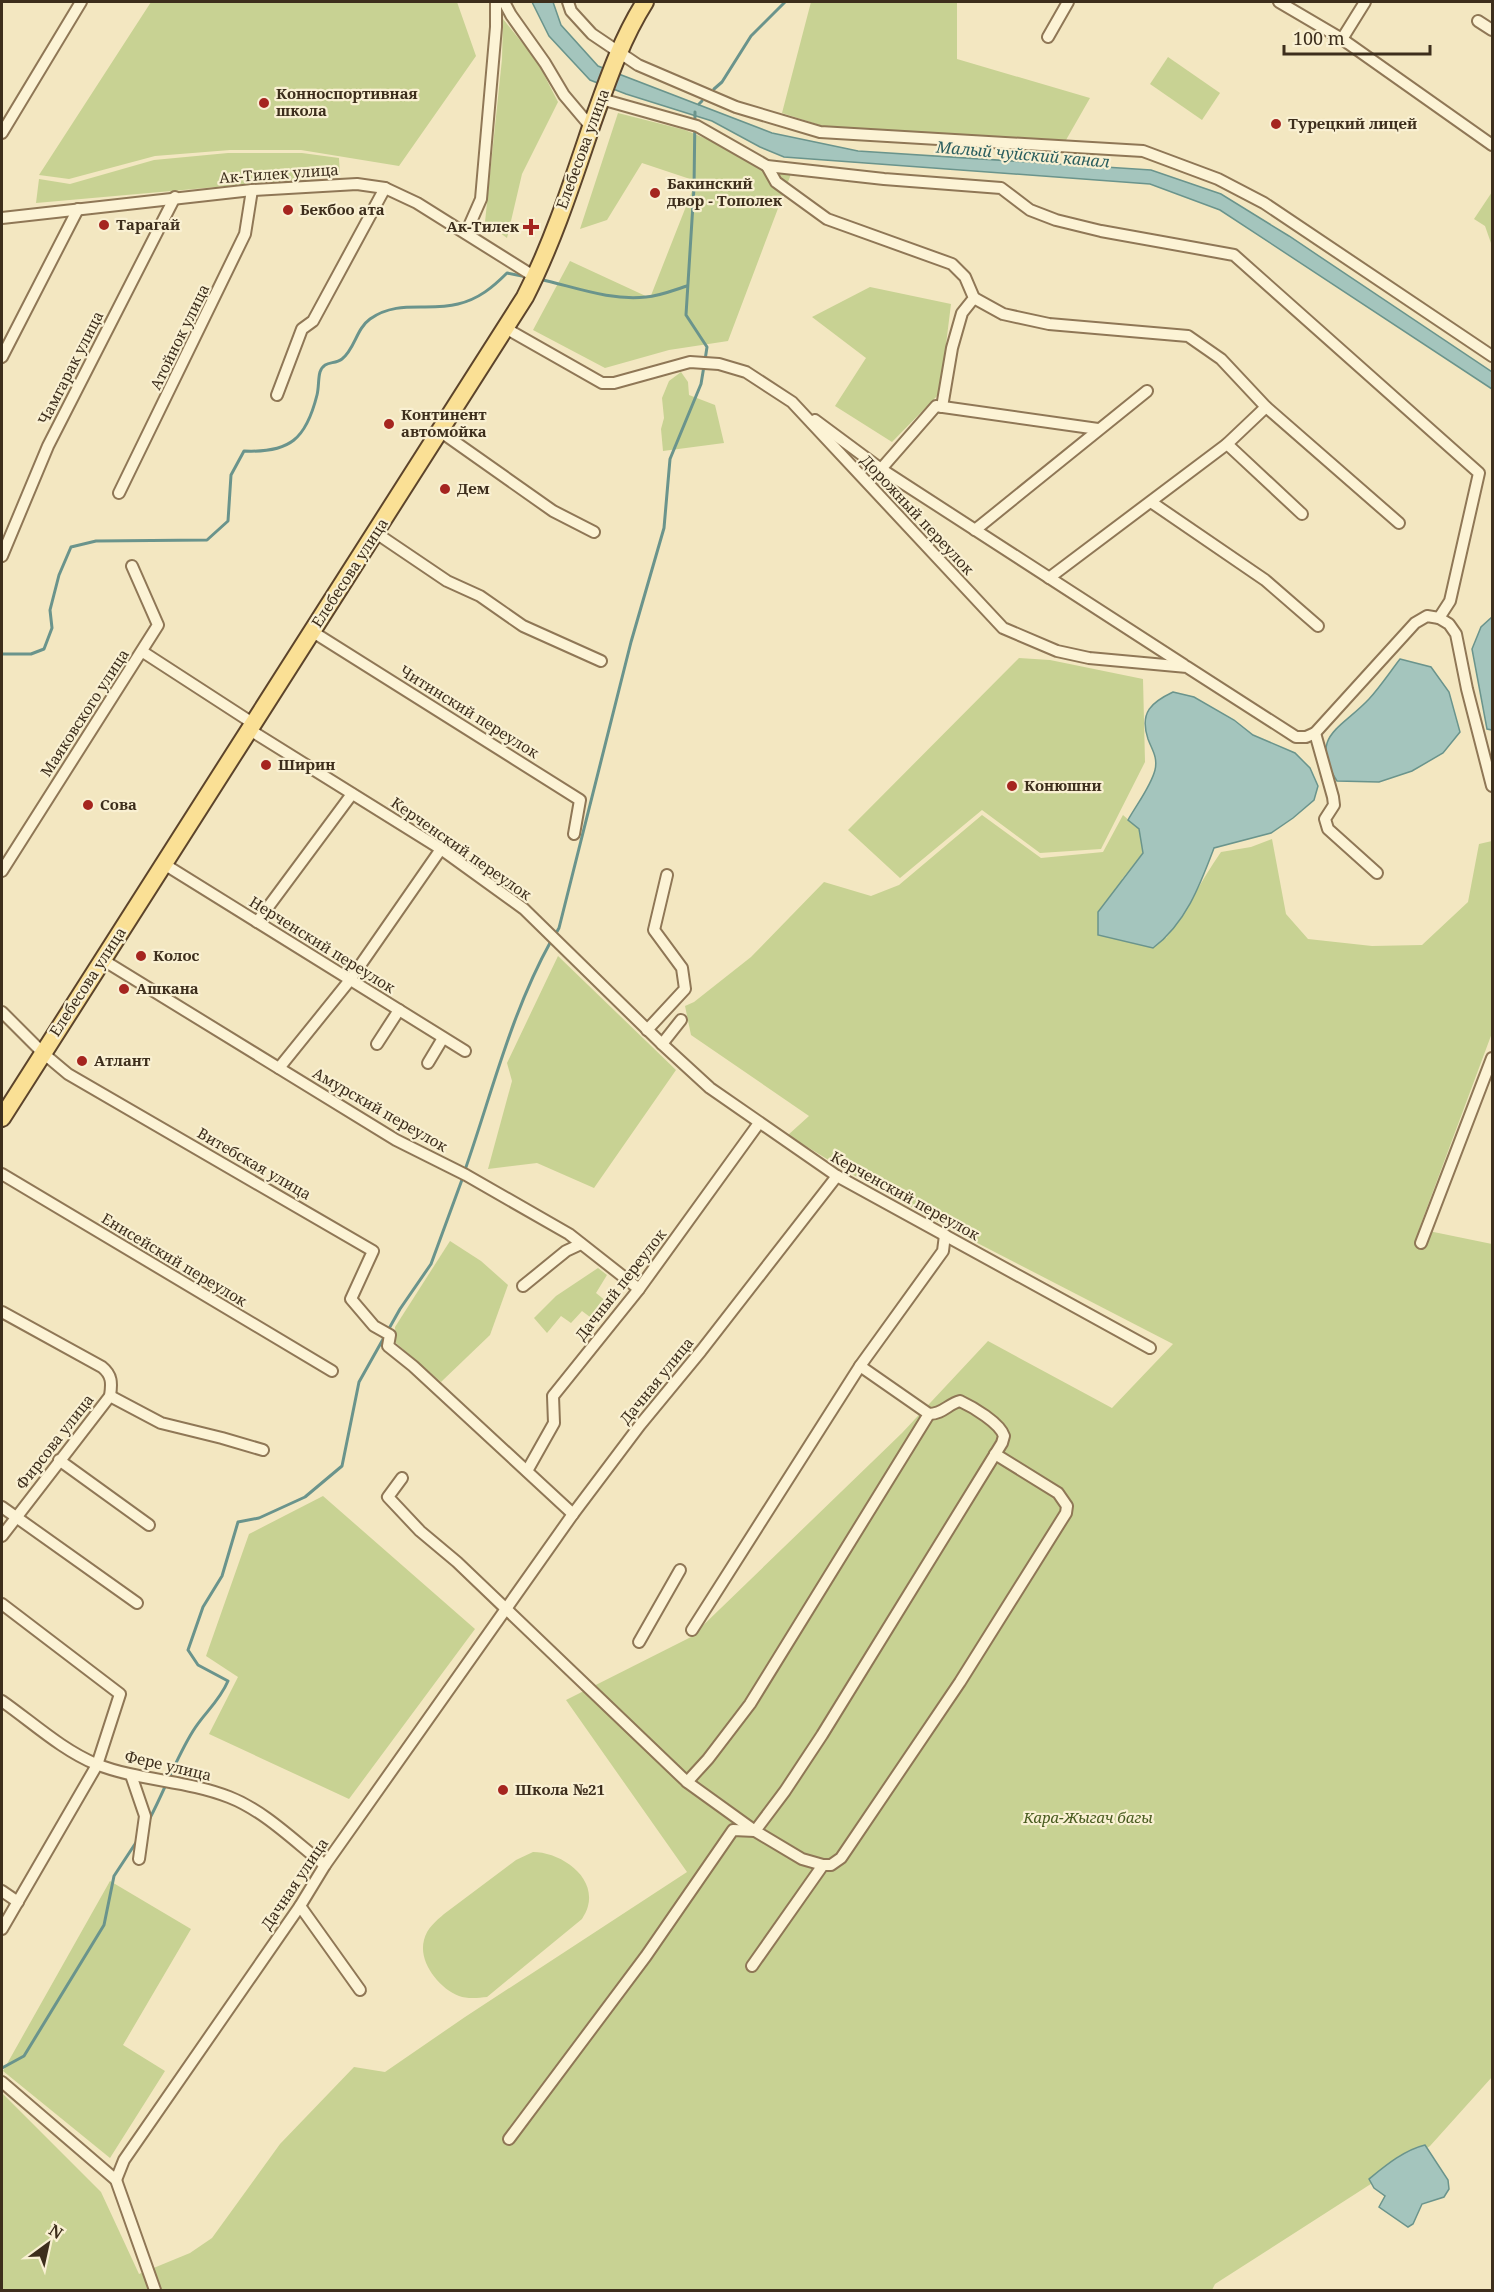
<svg xmlns="http://www.w3.org/2000/svg" width="1494" height="2292" font-family="'Noto Serif',serif">
<rect width="100%" height="100%" fill="#f3e7c1"/>
<g fill="#c8d293">
<path d="M151,2h306l19,54 -77,110 -98,-16h-71l-75,6 -86,23 -30,-4z"/>
<path d="M811,2h146v57l133,39 -24,42 -240,-13 -44,-14z"/>
<path d="M503,19l34,42 21,41 -36,72 -15,64 -22,-16 17,-163z"/>
<path d="M1168,57l52,36 -18,27 -52,-36z"/>
<path d="M618,113l67,17 106,44 -63,167 -59,9 -64,18 -72,-38 37,-69 80,37 46,-117 -54,-18 -35,57 -27,9z"/>
<path d="M228,153h74l37,5 1,18 -304,27 3,-24 31,5 84,-24z"/>
<path d="M1492,192v54l-7,-20 -11,-7z"/>
<path d="M870,287l81,17 -11,89 -48,49 -57,-36 31,-48 -54,-41z"/>
<path d="M681,372l7,10 1,13 26,10 9,38 -61,8 -2,-22 3,-11 -2,-20 7,-17z"/>
<path d="M1019,658l31,2 93,19 2,83 -44,87 -61,4 -58,-43 -82,68 -52,-48z"/>
<path d="M982,815l59,43 62,-6 20,-37 16,14 4,24 -21,26 44,59c21,-27 35,-58 55,-86l30,-5 21,-8 14,75 22,25 64,7 50,-1 46,-43 11,-58 13,-3v192l-73,196 73,15v833l-62,69 -215,138 -3,6h-1210v-197l99,99 38,82 51,-21 22,-15 68,-94 74,-77 31,5 80,-55 222,-145 -121,-172 125,-63 211,-204 86,-92 124,67 61,-64 -217,-112 -108,-60 -60,-37 21,-19 -118,-81 -6,-29 9,-4 57,-45 73,-75 47,14 28,-11z"/>
<path d="M558,956l118,114 -82,118 -57,-25 -49,6 24,-88 -5,-18z"/>
<path d="M450,1241l31,20 27,24 -18,50 -49,47 -45,-39 -1,-16z"/>
<path d="M598,1268l9,7 -11,18 16,13 -14,17 -16,-12 -11,12 -10,-7 -14,17 -13,-15 22,-22z"/>
<path d="M323,1496l152,133 -126,170 -140,-65 29,-57 -32,-21 43,-122z"/>
<path d="M533,1852c26,0 63,23 55,54 -1,5 -4,9 -6,13l-95,78c-9,1 -20,2 -28,-1 -20,-8 -41,-34 -35,-56 3,-12 12,-19 20,-26l72,-54z"/>
<path d="M110,1881l81,48 -68,116 42,26 -55,87 -107,-87z"/>
</g>
<g fill="#a4c5bd" stroke="#6a948c" stroke-width="1.5">
<path d="M532,2h21l8,23 37,41 174,67 86,18 293,19 70,24 68,42 203,136v17l-272,-179 -70,-26 -366,-27 -24,-10 -48,-26 -86,-27 -36,-14 -41,-44z"/>
<path d="M1492,617v113l-5,-1 -15,-80 9,-22z"/>
<path d="M1400,659l31,8 18,25 11,40 -17,21 -31,18 -33,11 -42,-1c-29,-45 4,-52 32,-82 11,-12 21,-27 31,-40z"/>
<path d="M1173,692l21,5 40,23 19,15 42,18 15,15 8,18 -4,14 -21,18 -22,15 -57,15c-14,37 -28,75 -61,100l-55,-13v-23l45,-59 -4,-24 -11,-9c9,-16 23,-34 27,-50 3,-13 -3,-20 -7,-31 -9,-27 4,-37 25,-47z"/>
<path d="M1425,2145l23,35 1,9 -5,8 -22,7 -9,20 -5,3 -29,-20 6,-11 -11,-8 -5,-9c16,-13 35,-29 56,-34z"/>
</g>
<g fill="none" stroke-linecap="round" stroke-linejoin="round">
<g stroke="#6a948c" stroke-width="3">
<path d="M714,89l8,-7 29,-46 34,-34"/>
<path d="M699,104l3,-3"/>
<path d="M695,112l-1,76 -8,127 21,32 -2,13"/>
<path d="M539,279c36,8 71,22 107,18 14,-1 28,-7 41,-11"/>
<path d="M2,654h29l13,-5 8,-21 -2,-18 9,-35 12,-28 25,-6 111,-1 21,-19 3,-46 13,-24c46,2 62,-12 73,-56 2,-8 1,-16 3,-23 4,-12 14,-7 22,-13 13,-10 14,-30 28,-40 28,-20 58,-7 88,-15 21,-5 35,-17 49,-31l20,4"/>
<path d="M555,935l4,-7 72,-286 33,-114 6,-69 31,-75 3,-18"/>
<path d="M465,1170c27,-77 46,-157 86,-229"/>
<path d="M149,1820c16,-30 26,-60 44,-89 11,-18 26,-29 35,-50l-30,-16 -10,-15 15,-43 19,-31 16,-54 21,-4 46,-21 37,-31 17,-84 41,-73 31,-45 32,-87"/>
<path d="M2,2068l22,-12 80,-131 10,-49 23,-35"/>
</g>
<g stroke="#8f7756" stroke-width="14">
<g id="minor">
<path d="M504,2l7,13 34,48 19,32 27,32"/>
<path d="M568,2l3,9 21,23 46,31 98,42 84,25 323,19 75,28 46,24 228,153"/>
<path d="M1279,2l63,37 150,106"/>
<path d="M1478,21l14,9"/>
<path d="M1048,37l20,-35"/>
<path d="M1342,39l23,-37"/>
<path d="M601,99l96,27 70,40 117,13 117,9 29,22 26,10 45,11 133,24 245,218 -29,128 -11,17"/>
<path d="M2,133l79,-131"/>
<path d="M767,166l9,16 51,37 125,45 13,13 9,21 -12,15 -10,35 -10,59"/>
<path d="M2,218l250,-28 105,-6 28,4 32,15 118,74"/>
<path d="M466,233l15,-34 15,-172v-25"/>
<path d="M974,298l29,16 46,10 139,12 33,23 45,48 -39,37 -178,134"/>
<path d="M507,329l95,54h12l76,-21 29,2 27,8 46,30 211,226 54,23 32,7 98,9 109,70h10l9,-4 100,-110 12,-7 12,2 10,6 7,10 11,55 25,97"/>
<path d="M2,357l76,-148"/>
<path d="M277,395l25,-66 11,-8 72,-133"/>
<path d="M1266,407l133,116"/>
<path d="M815,420l66,49 303,196"/>
<path d="M441,432l112,79 41,21"/>
<path d="M1227,444l75,70"/>
<path d="M881,469l55,-63 162,23"/>
<path d="M119,493l126,-259 7,-44"/>
<path d="M1151,502l114,78 53,46"/>
<path d="M975,530l172,-139"/>
<path d="M376,533l71,48 33,15 43,30 78,35"/>
<path d="M2,556l46,-110 127,-249"/>
<path d="M313,632l267,168 -6,34"/>
<path d="M143,652l111,72"/>
<path d="M250,730l191,119 83,60 138,135 19,-24"/>
<path d="M1315,733l18,64 1,8 -9,14 3,10 49,44"/>
<path d="M164,864l301,187"/>
<path d="M2,871l156,-246 -26,-59"/>
<path d="M257,922l95,-128"/>
<path d="M103,960l293,180 70,35 103,59 70,55"/>
<path d="M2,1012l41,41 25,21 305,177 -22,48 23,27 16,9 -2,11 25,20 160,148"/>
<path d="M647,1030l38,-41 -3,-21 -28,-38 13,-55"/>
<path d="M377,1044l22,-34"/>
<path d="M662,1044l48,44 127,88 313,172"/>
<path d="M428,1063l15,-25"/>
<path d="M279,1068l71,-88 91,-131"/>
<path d="M2,1174l330,197"/>
<path d="M1421,1243l71,-185"/>
<path d="M523,1286l43,-35 15,-7"/>
<path d="M2,1312l100,55c10,8 10,16 8,29l-108,140"/>
<path d="M110,1396l51,27 61,15 41,12"/>
<path d="M59,1460l90,65"/>
<path d="M527,1471l27,-48 -1,-27 86,-107 120,-166"/>
<path d="M402,1478l-14,19 32,34 37,31 230,220 21,-23 42,-55 179,-290 -69,-48"/>
<path d="M2,1507l135,96"/>
<path d="M2,1604l118,90 -23,71 -95,164"/>
<path d="M692,1630l168,-264 83,-115 2,-16"/>
<path d="M639,1642l41,-72"/>
<path d="M2,1701c30,21 60,49 94,63 43,17 90,16 133,33 36,14 66,45 96,68"/>
<path d="M131,1775l14,41 -6,43"/>
<path d="M687,1782l68,49 30,-40 37,-56 180,-292 2,-7c-4,-13 -31,-29 -44,-35 -12,3 -17,13 -31,13"/>
<path d="M2,1891l16,11"/>
<path d="M300,1906l60,84"/>
<path d="M752,1966l71,-101h8l10,-7 119,-176 106,-169 1,-7 -9,-13 -63,-39"/>
<path d="M2,2082l114,98 39,110"/>
<path d="M509,2139l137,-183 87,-126 22,1 47,28 21,6"/>
<path d="M116,2180l8,-20 176,-254 25,-41 248,-351 67,-89 61,-74 136,-175"/>
</g>
</g>
<g stroke="#5c442b" stroke-width="20">
<path id="primary" d="M2,1118l523,-821c28,-55 47,-114 67,-173 15,-42 29,-84 53,-122"/>
</g>
<use href="#minor" stroke="#fcf3d5" stroke-width="10"/>
<use href="#primary" stroke="#fae095" stroke-width="16"/>
</g>
<g fill="#a5251f" stroke="#f9f0d2" stroke-width="2">
<circle cx="264" cy="103" r="6"/>
<circle cx="1276" cy="124" r="6"/>
<circle cx="655" cy="193" r="6"/>
<circle cx="288" cy="210" r="6"/>
<circle cx="104" cy="225" r="6"/>
<path d="M528 218h6v6h6v6h-6v6h-6v-6h-6v-6h6z"/>
<circle cx="389" cy="424" r="6"/>
<circle cx="445" cy="489" r="6"/>
<circle cx="266" cy="765" r="6"/>
<circle cx="1012" cy="786" r="6"/>
<circle cx="88" cy="805" r="6"/>
<circle cx="141" cy="956" r="6"/>
<circle cx="124" cy="989" r="6"/>
<circle cx="82" cy="1061" r="6"/>
<circle cx="503" cy="1790" r="6"/>
</g>
<g text-anchor="middle" stroke-width="4.5" stroke-linejoin="round" paint-order="stroke">
<g font-size="15" font-weight="bold" fill="#3d2e1c" stroke="#f9f0d2" text-anchor="start">
<text x="276" y="99">Конноспортивная<tspan x="276" dy="17">школа</tspan></text>
<text x="1288" y="129">Турецкий лицей</text>
<text x="667" y="189">Бакинский<tspan x="667" dy="17">двор - Тополек</tspan></text>
<text x="300" y="215">Бекбоо ата</text>
<text x="116" y="230">Тарагай</text>
<text x="519" y="232" text-anchor="end">Ак-Тилек</text>
<text x="401" y="420">Континент<tspan x="401" dy="17">автомойка</tspan></text>
<text x="457" y="494">Дем</text>
<text x="278" y="770">Ширин</text>
<text x="1024" y="791">Конюшни</text>
<text x="100" y="810">Сова</text>
<text x="153" y="961">Колос</text>
<text x="136" y="994">Ашкана</text>
<text x="94" y="1066">Атлант</text>
<text x="515" y="1795">Школа №21</text>
</g>
<g font-size="15" fill="#3d2e1c" stroke="#f9f0d2">
<text transform="translate(583 149) rotate(-70)" y="5">Елебесова улица</text>
<text transform="translate(279 174) rotate(-4)" y="5">Ак-Тилек улица</text>
<text transform="translate(180 337) rotate(-64)" y="5">Атойнок улица</text>
<text transform="translate(71 368) rotate(-63)" y="5">Чамгарак улица</text>
<text transform="translate(917 515) rotate(47)" y="5">Дорожный переулок</text>
<text transform="translate(350 573) rotate(-57)" y="5">Елебесова улица</text>
<text transform="translate(469 712) rotate(32)" y="5">Читинский переулок</text>
<text transform="translate(85 713) rotate(-57)" y="5">Маяковского улица</text>
<text transform="translate(461 849) rotate(35)" y="5">Керченский переулок</text>
<text transform="translate(322 945) rotate(32)" y="5">Нерченский переулок</text>
<text transform="translate(88 982) rotate(-57)" y="5">Елебесова улица</text>
<text transform="translate(380 1110) rotate(30)" y="5">Амурский переулок</text>
<text transform="translate(254 1164) rotate(30)" y="5">Витебская улица</text>
<text transform="translate(905 1196) rotate(29)" y="5">Керченский переулок</text>
<text transform="translate(174 1260) rotate(31)" y="5">Енисейский переулок</text>
<text transform="translate(621 1285) rotate(-52)" y="5">Дачный переулок</text>
<text transform="translate(657 1381) rotate(-51)" y="5">Дачная улица</text>
<text transform="translate(55 1442) rotate(-52)" y="5">Фирсова улица</text>
<text transform="translate(168 1766) rotate(13)" y="5">Фере улица</text>
<text transform="translate(295 1884) rotate(-56)" y="5">Дачная улица</text>
</g>
<g font-size="15" font-style="italic" fill="#495c20" stroke="#f9f0d2">
<text x="1088" y="1823">Кара-Жыгач багы</text>
</g>
<g font-size="16" font-style="italic" fill="#2a5e5e" stroke="#f9f0d2">
<text transform="translate(1023 154) rotate(5)" y="6">Малый чуйский канал</text>
</g>
</g>
<rect width="1494" height="2292" fill="none" stroke="#3d2e1c" stroke-width="6"/>
<g transform="translate(48 2244) rotate(33)" stroke="#f9f0d2" stroke-width="4.5" paint-order="stroke">
<path d="M0-4.5L10 22L0 15L-10 22Z" fill="#3d2e1c"/>
<text y="-9" font-size="16" font-weight="bold" text-anchor="middle" fill="#3d2e1c">N</text>
</g>
<path d="M1284 45v9h146v-9" fill="none" stroke="#3d2e1c" stroke-width="3"/>
<text x="1293" y="45" font-size="18" fill="#3d2e1c" stroke="#f9f0d2" stroke-width="4.5" paint-order="stroke">100 m</text>
</svg>
